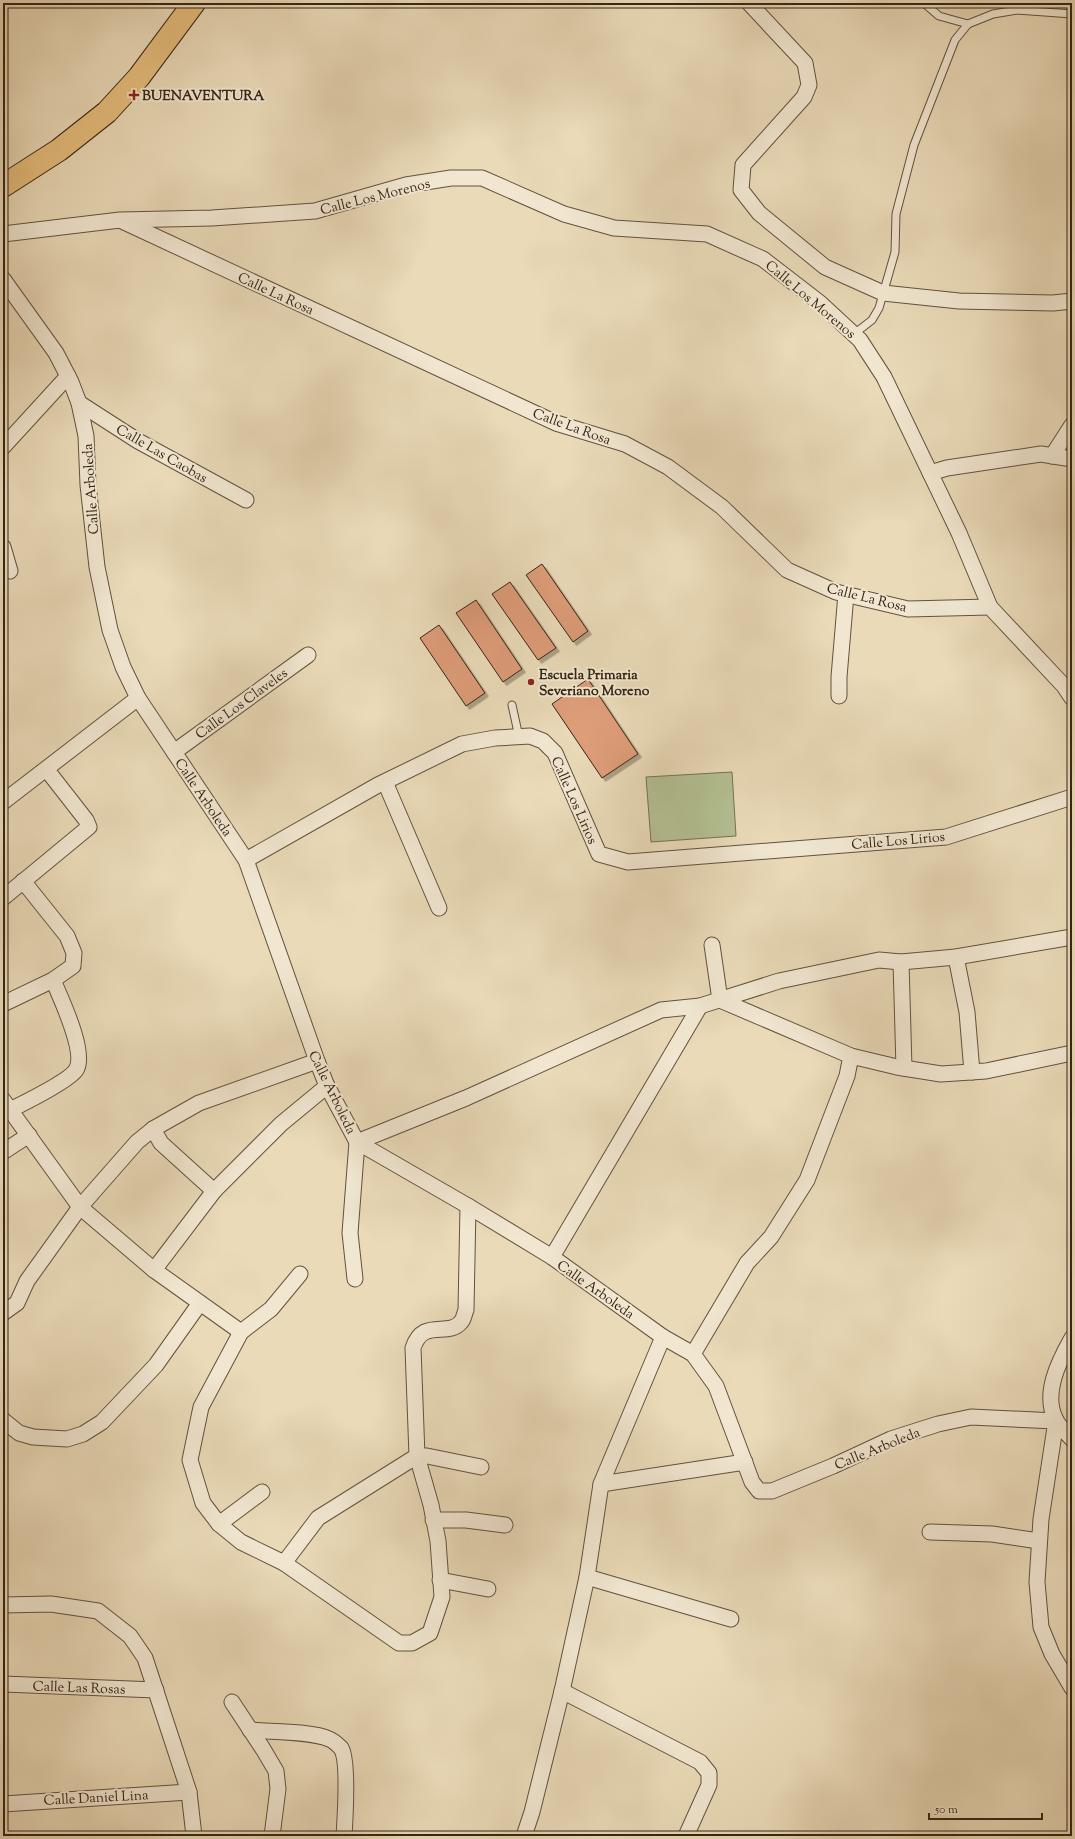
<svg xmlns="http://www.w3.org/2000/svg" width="1075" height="1839" font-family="'Sorts Mill Goudy',serif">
<defs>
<filter id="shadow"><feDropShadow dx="3.5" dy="3.5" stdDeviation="0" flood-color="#0004"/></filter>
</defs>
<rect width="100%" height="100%" fill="#eadab8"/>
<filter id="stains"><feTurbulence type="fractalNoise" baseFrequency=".005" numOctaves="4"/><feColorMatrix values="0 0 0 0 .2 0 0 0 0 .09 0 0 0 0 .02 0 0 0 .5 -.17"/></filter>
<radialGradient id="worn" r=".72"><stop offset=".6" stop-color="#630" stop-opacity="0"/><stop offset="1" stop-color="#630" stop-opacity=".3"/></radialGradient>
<path fill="#b3c092" stroke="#747254" d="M732,772l4,64 -85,6 -5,-65z"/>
<g fill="#de9d79" stroke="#352515" filter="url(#shadow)">
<path d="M542,564l46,67 -15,11 -47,-67z"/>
<path d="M510,582l46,66 -18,12 -46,-66z"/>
<path d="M476,600l46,69 -19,13 -47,-69z"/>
<path d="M439,625l46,68 -19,13 -46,-68z"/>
<path d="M588,679l50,75 -36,24 -50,-74z"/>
</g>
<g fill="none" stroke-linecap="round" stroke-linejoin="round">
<g stroke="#62523e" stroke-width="9">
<g id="service">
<path d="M924,3l15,13 29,8"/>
<path d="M854,334l18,-14 7,-12 16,-56 1,-38 18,-69 41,-105 13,-16 25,-10 24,-4 55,4"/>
<path d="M512,705l7,32"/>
</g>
</g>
<g stroke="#62523e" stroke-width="17">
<g id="minor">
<path d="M749,3l56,60 4,22 -5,12 -61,68 -2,25 18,23 66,54 58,26 76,8 94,2 19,-2"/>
<path d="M122,221l434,202 69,21 43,23 54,40 65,63 49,22 72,17 82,-2"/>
<path d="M3,234l117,-14 92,-2 103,-7 91,-26 45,-7h31l82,36 50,14 93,6 56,25 57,44 40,37 24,37 75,156 31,74 74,79 8,12"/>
<path d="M3,279l53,74 15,29 8,21 7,33 2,49 9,82 13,63 13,37 15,31 108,162 71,201 10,25 30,56 111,64 84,51 111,80 30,17 23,32 36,96 7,9h13l61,-25 58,-27 47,-15 33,-7 85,4 -15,98 -4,63 4,45 11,27 20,34"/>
<path d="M79,403l59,38 108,59"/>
<path d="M3,447l65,-71"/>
<path d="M1052,456l20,-31"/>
<path d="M930,473l17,-5 94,-14 31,5"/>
<path d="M3,547l7,24"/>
<path d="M839,696v-19l7,-83"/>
<path d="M174,752l134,-97"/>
<path d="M385,782l54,126"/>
<path d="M3,802l135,-104"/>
<path d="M246,860l132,-75 84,-41 33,-6 35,-2 13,5 12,12 44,101 29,8 318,-25 126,-40"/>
<path d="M3,898l86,-71 -3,-7 -39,-50"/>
<path d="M712,945l8,55 131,56 46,11 44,7 45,-3 86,-18"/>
<path d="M956,957l11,55 5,60"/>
<path d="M901,962l3,106"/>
<path d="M3,1004l50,-24 20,-14 1,-13 -7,-17 -44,-55"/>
<path d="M3,1100l77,107 74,63 87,62"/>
<path d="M10,1110c14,-7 59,-29 66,-40 11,-17 -15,-71 -23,-90"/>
<path d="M153,1129l8,14 53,48"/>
<path d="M357,1142l109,-44 195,-88 39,-4 79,-25 100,-21 22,2 55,-5 116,-20"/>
<path d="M3,1152l26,-17"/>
<path d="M552,1257l148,-251"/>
<path d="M154,1270l60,-79 67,-67 46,-38"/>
<path d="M300,1274l-29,35 -30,23 -40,75 -11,53 13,43 16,21 22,18 43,21 34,-45 99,-62h10l54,11"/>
<path d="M355,1279l-5,-46 7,-91"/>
<path d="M3,1313l14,-10 10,-22 53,-74 57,-65 16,-13 46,-26 118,-42"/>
<path d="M1072,1338c-13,23 -30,56 -16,82 3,7 11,13 16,19"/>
<path d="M693,1354l54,-91 24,-26 36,-57 40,-104 4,-20"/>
<path d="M3,1420l16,13 14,4 34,2 16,-5 19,-12 54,-57 44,-62"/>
<path d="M601,1484l144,-22"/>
<path d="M433,1520h33l39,5"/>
<path d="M219,1524l43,-32"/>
<path d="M930,1532l62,2 47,7"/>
<path d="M284,1563l115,80h13l18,-10 12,-36 -4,-56 -7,-36 -14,-49 -4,-108c10,-31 35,-10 48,-26 3,-3 3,-8 5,-12l2,-104"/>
<path d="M587,1577l144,42"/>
<path d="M440,1580l48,9"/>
<path d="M3,1605l48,-1 47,7 32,25 15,22 44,134 5,44"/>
<path d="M3,1684l153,6"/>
<path d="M562,1691l138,71 9,11v12l-23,51"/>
<path d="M232,1702l31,47 13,22 2,18 -6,47"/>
<path d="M250,1730c21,2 61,1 79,9 3,1 9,6 12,9 8,12 4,72 3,88"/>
<path d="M3,1804l186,-12"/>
<path d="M524,1836l8,-24 30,-121 25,-114 14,-93 62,-147"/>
</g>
</g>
<g stroke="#352515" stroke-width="24">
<path id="primary" d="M3,186l56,-36 48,-38 32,-35 55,-74"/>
</g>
<use href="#service" stroke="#f1e7d1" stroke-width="7"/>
<use href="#minor" stroke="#f1e7d1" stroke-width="15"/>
<use href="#primary" stroke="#e5bd7c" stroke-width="22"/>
</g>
<g fill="#8f2418" stroke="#f1e7d1" stroke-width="1.5">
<path d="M132 89h4v4h4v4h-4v4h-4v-4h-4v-4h4z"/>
<circle cx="531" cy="682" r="4"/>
</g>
<g text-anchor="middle" stroke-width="4" stroke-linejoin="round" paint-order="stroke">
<g font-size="14" font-weight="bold" fill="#352515" stroke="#f1e7d1" text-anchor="start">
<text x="142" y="100">BUENAVENTURA</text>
<text x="539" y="679">Escuela Primaria<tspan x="539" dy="16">Severiano Moreno</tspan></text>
</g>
<g font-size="14" fill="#352515" stroke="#f1e7d1">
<text transform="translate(375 196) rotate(-14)" y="5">Calle Los Morenos</text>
<text transform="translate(276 293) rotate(25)" y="5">Calle La Rosa</text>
<text transform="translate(811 299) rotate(40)" y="5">Calle Los Morenos</text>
<text transform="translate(572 426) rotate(20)" y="5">Calle La Rosa</text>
<text transform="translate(162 453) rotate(30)" y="5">Calle Las Caobas</text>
<text transform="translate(90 489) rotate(-94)" y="5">Calle Arboleda</text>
<text transform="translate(867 597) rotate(14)" y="5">Calle La Rosa</text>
<text transform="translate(241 703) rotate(-36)" y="5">Calle Los Claveles</text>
<text transform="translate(204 797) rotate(56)" y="5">Calle Arboleda</text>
<text transform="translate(575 800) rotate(66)" y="5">Calle Los Lirios</text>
<text transform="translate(898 840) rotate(-5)" y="5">Calle Los Lirios</text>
<text transform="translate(333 1092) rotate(64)" y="5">Calle Arboleda</text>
<text transform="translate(596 1289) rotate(35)" y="5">Calle Arboleda</text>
<text transform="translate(877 1448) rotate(-22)" y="5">Calle Arboleda</text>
<text transform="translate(79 1687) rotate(2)" y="5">Calle Las Rosas</text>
<text transform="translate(96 1797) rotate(-3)" y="5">Calle Daniel Lina</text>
</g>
</g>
<rect width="1075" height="1839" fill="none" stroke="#eadab8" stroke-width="16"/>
<rect x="4" y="4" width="1067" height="1831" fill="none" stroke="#352515" stroke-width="2"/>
<rect x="8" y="8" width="1059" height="1823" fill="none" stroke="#352515"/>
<path d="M929 1813v6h113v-6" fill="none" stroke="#352515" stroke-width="2"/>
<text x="935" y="1813" font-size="12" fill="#352515" stroke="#f1e7d1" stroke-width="3" paint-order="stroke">50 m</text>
<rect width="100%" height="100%" filter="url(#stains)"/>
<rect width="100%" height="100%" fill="url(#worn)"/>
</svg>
